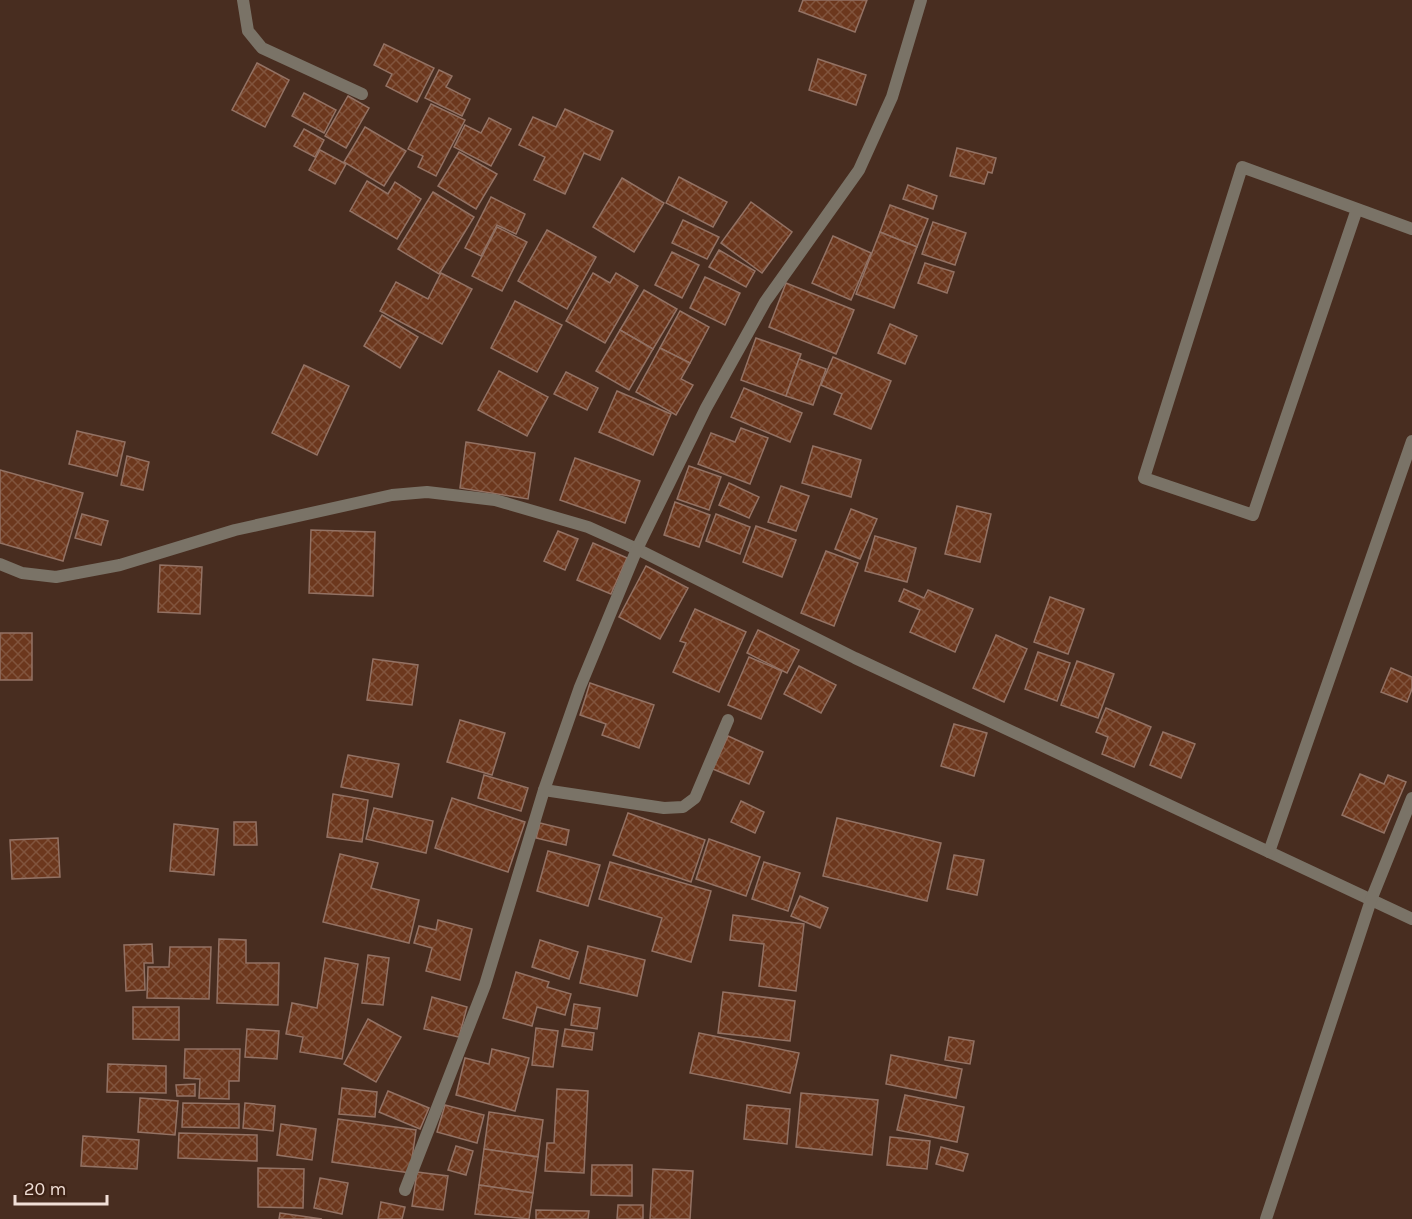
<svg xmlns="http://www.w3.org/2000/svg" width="1412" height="1219" font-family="Karla,sans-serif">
<defs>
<pattern id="building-cross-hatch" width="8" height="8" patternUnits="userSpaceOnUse" patternTransform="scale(1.5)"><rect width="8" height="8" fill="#6c371d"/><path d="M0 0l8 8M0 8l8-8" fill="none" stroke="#81543d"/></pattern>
</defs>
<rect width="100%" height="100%" fill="#482d20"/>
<g fill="url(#building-cross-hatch)" stroke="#937264" stroke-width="1.5">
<path d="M803,0h64l-12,32 -56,-21z"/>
<path d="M384,44l50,24 -17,34 -31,-16 6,-12 -18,-9z"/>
<path d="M818,59l48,16 -10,30 -47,-15z"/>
<path d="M257,63l32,17 -24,47 -33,-17z"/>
<path d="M439,70l13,6 -6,11 24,12 -8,17 -37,-18z"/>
<path d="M304,93l32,17 -12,23 -32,-17z"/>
<path d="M348,96l21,12 -23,40 -21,-12z"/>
<path d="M431,104l34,16 -29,56 -18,-9 5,-11 -15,-7z"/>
<path d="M565,109l48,22 -13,29 -16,-7 -19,41 -31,-14 11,-23 -26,-12 14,-28 23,10z"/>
<path d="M489,118l22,11 -20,37 -37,-19 11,-22 16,8z"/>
<path d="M365,127l41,24 -22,35 -40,-24z"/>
<path d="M304,129l20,11 -9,17 -21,-11z"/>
<path d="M957,148l39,10 -4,15 -4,-1 -4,12 -34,-8z"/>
<path d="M320,150l26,14 -11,20 -26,-14z"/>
<path d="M459,152l38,22 -21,35 -38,-23z"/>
<path d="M679,177l48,25 -14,25 -47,-24z"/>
<path d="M622,178l42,25 -30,49 -41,-25z"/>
<path d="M367,181l21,13 7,-12 26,17 -24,40 -47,-28z"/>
<path d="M908,185l29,11 -4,13 -30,-10z"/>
<path d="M433,192l41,25 -35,57 -41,-25z"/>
<path d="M491,197l34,17 -9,20 -19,-9 -16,31 -16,-8z"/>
<path d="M751,202l41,30 -30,41 -41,-30z"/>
<path d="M890,205l38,14 -11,28 -37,-15z"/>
<path d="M683,220l36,17 -12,22 -35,-16z"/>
<path d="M933,222l33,11 -11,32 -33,-11z"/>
<path d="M497,227l30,15 -25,49 -30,-15z"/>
<path d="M547,230l49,27 -29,52 -49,-28z"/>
<path d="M880,232l37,15 -23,61 -38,-14z"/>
<path d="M833,236l38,17 -20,47 -39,-17z"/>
<path d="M719,250l36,21 -9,16 -37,-20z"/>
<path d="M672,252l27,13 -17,33 -27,-13z"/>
<path d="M925,263l29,9 -7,21 -29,-10z"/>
<path d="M441,273l31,16 -30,55 -62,-33 16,-29 32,17z"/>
<path d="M593,273l17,10 6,-10 22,13 -33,57 -39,-22z"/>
<path d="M705,277l35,16 -15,32 -35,-17z"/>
<path d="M786,283l68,27 -18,44 -67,-27z"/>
<path d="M644,290l33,19 -24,40 -33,-19z"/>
<path d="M515,301l47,24 -25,47 -46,-24z"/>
<path d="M680,311l29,16 -19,36 -30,-15z"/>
<path d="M382,315l36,22 -18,31 -36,-22z"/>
<path d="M890,324l27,12 -12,28 -27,-11z"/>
<path d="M620,330l33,19 -24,41 -33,-19z"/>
<path d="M756,338l45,16 -15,42 -45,-16z"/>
<path d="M660,348l30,15 -9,16 12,6 -17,30 -40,-23z"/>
<path d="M833,357l58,24 -20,48 -37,-15 8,-20 -21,-9z"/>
<path d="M799,359l27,10 -13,36 -27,-9z"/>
<path d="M304,365l45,21 -32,69 -45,-22z"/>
<path d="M499,371l49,26 -21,39 -49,-26z"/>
<path d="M566,372l32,16 -11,22 -33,-16z"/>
<path d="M744,388l58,25 -12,29 -59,-25z"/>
<path d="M617,391l54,23 -18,41 -54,-23z"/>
<path d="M741,428l27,10 -18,46 -52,-20 13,-31 24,9z"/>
<path d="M77,431l48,11 -8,34 -48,-12z"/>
<path d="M466,442l69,11 -7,46 -68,-11z"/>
<path d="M813,446l48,14 -10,37 -49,-14z"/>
<path d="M127,456l22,6 -6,28 -22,-5z"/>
<path d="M575,458l65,23 -15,42 -65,-23z"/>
<path d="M689,466l32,11 -12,33 -32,-11z"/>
<path d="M0,470l83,23 -20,68 -63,-18z"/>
<path d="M729,483l30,14 -10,21 -30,-13z"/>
<path d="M781,486l28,10 -13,35 -28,-9z"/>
<path d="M675,502l35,13 -11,32 -35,-12z"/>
<path d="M957,506l34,8 -11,48 -35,-8z"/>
<path d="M851,509l26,10 -17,40 -25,-10z"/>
<path d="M82,514l26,7 -7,24 -26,-7z"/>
<path d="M716,514l34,13 -10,27 -34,-13z"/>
<path d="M756,526l40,14 -14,37 -39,-15z"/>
<path d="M311,530l64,2 -2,64 -64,-3z"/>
<path d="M558,531l20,8 -13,31 -21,-9z"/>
<path d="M875,536l41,12 -9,34 -42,-11z"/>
<path d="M593,543l34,15 -16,36 -34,-14z"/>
<path d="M826,551l32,12 -24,63 -33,-13z"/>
<path d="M160,565l42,2 -2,47 -42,-2z"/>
<path d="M646,566l42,22 -28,51 -41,-22z"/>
<path d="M904,589l20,9 4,-8 45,19 -18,43 -45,-20 10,-22 -21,-9z"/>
<path d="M1050,597l34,12 -16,45 -34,-12z"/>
<path d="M695,609l51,23 -27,60 -46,-20 13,-29 -6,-2z"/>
<path d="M758,630l41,20 -12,23 -40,-20z"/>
<rect x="0" y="633" width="32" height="47"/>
<path d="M996,635l31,14 -23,53 -31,-14z"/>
<path d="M1038,652l32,11 -13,38 -32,-12z"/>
<path d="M749,657l33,14 -21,48 -33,-14z"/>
<path d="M373,659l45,6 -6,40 -45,-5z"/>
<path d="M1077,661l37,13 -16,44 -37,-13z"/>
<path d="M799,666l37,19 -15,28 -37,-19z"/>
<path d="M1391,668l21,9v12l-5,13 -26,-10z"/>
<path d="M590,683l64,22 -15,43 -37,-13 4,-11 -26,-9z"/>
<path d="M1106,708l45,19 -17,40 -32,-13 6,-17 -12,-5z"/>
<path d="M460,720l45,13 -13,42 -45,-13z"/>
<path d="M954,724l33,9 -13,43 -33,-10z"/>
<path d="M1163,732l32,12 -14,34 -31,-13z"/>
<path d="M728,736l35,16 -14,32 -36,-15z"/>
<path d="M348,755l51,9 -7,33 -51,-10z"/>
<path d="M1360,774l24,10 4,-9 18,7 -22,51 -42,-18z"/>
<path d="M484,775l44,13 -7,23 -43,-13z"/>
<path d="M333,794l35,6 -6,42 -35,-5z"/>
<path d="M452,798l73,24 -17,50 -73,-24z"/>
<path d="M741,801l23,11 -9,21 -24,-11z"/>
<path d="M374,808l59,13 -7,32 -60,-14z"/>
<path d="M628,813l77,27 -14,42 -78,-27z"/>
<path d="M837,818l104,25 -14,58 -104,-25z"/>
<path d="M234,822h22l1,23h-23z"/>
<path d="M540,823l29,7 -3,15 -30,-7z"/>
<path d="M174,824l44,5 -4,46 -44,-4z"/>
<path d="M58,838l2,39 -48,2 -2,-39z"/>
<path d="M709,839l51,18 -14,39 -50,-17z"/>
<path d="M548,851l52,14 -12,41 -51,-15z"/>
<path d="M340,854l38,9 -7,25 48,12 -10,43 -86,-21z"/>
<path d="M954,855l30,5 -7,35 -30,-6z"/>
<path d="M610,862l101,29 -20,71 -39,-11 10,-33 -63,-19z"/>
<path d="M764,862l36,11 -12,38 -36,-12z"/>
<path d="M800,896l28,12 -8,20 -29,-12z"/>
<path d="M733,915l71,9 -8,67 -37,-5 5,-42 -34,-4z"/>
<path d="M438,920l34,9 -12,51 -34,-9 6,-23 -18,-5 5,-17 17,4z"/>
<path d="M219,939l27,1v23h33l-1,42 -61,-2z"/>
<path d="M540,940l38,12 -9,27 -37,-12z"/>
<path d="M152,944l1,19h-9l1,27 -19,1 -2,-46z"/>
<path d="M588,946l57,14 -8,36 -57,-13z"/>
<path d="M170,947h41l-2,52 -62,-1 1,-31h21z"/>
<path d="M368,955l21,3 -6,47 -21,-2z"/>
<path d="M325,958l33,6 -16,95 -42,-7 3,-15 -17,-3 6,-31 25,5z"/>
<path d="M516,972l33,10 -2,5 24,7 -6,21 -28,-8 -5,19 -29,-8z"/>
<path d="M723,992l72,9 -5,40 -72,-8z"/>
<path d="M432,997l35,10 -8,30 -35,-8z"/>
<path d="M574,1004l26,4 -3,21 -26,-4z"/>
<path d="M133,1007h46v33l-46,-1z"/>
<path d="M368,1019l33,18 -25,45 -32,-18z"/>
<path d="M536,1028l22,3 -5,36 -21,-2z"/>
<path d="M247,1029l32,2 -2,28 -32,-2z"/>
<path d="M565,1029l29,4 -2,17 -30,-4z"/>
<path d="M699,1033l100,20 -9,40 -100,-20z"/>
<path d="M949,1037l25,4 -4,23 -25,-4z"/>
<path d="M185,1049h55l-1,32h-10v18l-30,-1 1,-19 -16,-1z"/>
<path d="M492,1049l37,9 -14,53 -59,-16 9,-37 24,6z"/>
<path d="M891,1055l71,14 -6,29 -70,-14z"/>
<path d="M108,1064l58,2v27l-59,-1z"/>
<path d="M195,1084v12h-18l-1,-11z"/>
<path d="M342,1088l35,4 -2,25 -36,-3z"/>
<path d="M557,1089l31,2 -4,82 -39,-2 2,-28h7z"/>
<path d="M388,1091l41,17 -9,21 -41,-17z"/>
<path d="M801,1093l77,7 -6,55 -76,-8z"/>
<path d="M905,1095l59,12 -7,35 -60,-12z"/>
<path d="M140,1098l38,3 -3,34 -37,-3z"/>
<path d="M183,1103l56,1v24l-57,-1z"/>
<path d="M245,1103l30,3 -2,25 -30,-3z"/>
<path d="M445,1105l39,10 -7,28 -40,-11z"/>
<path d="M747,1105l43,4 -3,35 -43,-5z"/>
<path d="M489,1112l54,8 -5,37 -54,-8z"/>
<path d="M338,1119l78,11 -6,43 -78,-11z"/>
<path d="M281,1124l35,5 -4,31 -35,-5z"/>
<path d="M179,1133l78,2v26l-79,-3z"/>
<path d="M83,1136l56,4 -2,29 -56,-3z"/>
<path d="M890,1137l40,4 -3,28 -40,-4z"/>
<path d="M456,1146l17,5 -7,24 -18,-5z"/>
<path d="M941,1147l27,7 -5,17 -27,-7z"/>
<path d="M484,1149l54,8 -5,36 -54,-8z"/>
<path d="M592,1165h40v31l-41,-1z"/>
<path d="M258,1168l46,1 -1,39 -45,-1z"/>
<path d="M653,1169l40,2 -3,48h-40z"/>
<path d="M417,1172l31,4 -5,34 -31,-4z"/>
<path d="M320,1178l28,5 -6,31 -28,-6z"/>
<path d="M479,1185l54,8 -4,26 -54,-5z"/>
<path d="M381,1202l24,5 -3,12h-24z"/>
<path d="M618,1205h25v14h-26z"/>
<path d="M536,1210l53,1 -1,8h-52z"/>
<path d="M280,1213l42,6h-43z"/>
</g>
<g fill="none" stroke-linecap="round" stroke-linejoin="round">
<g stroke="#7a7367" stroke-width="12">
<path d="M243,0l5,31 14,17 100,46"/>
<path d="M1357,209l-104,306 -109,-37 98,-311 170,62"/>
<path d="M0,564l22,9 34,4 64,-12 115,-35 157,-35 35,-3 68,8 93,27 49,22 218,109 557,261"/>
<path d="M544,790l120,18 19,-1 12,-9 33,-78"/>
<path d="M1269,852l143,-411"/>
<path d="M405,1190l80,-205 59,-195 36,-103 57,-138 69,-141 59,-106 94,-132 33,-73 29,-97"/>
<path d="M1266,1219l105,-319 41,-102"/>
</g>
</g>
<path d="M15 1195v9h92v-9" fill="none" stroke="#f1dfd7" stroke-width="3"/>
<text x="24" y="1195" font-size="18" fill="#f1dfd7" stroke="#3e2316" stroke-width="4.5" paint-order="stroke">20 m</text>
</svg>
